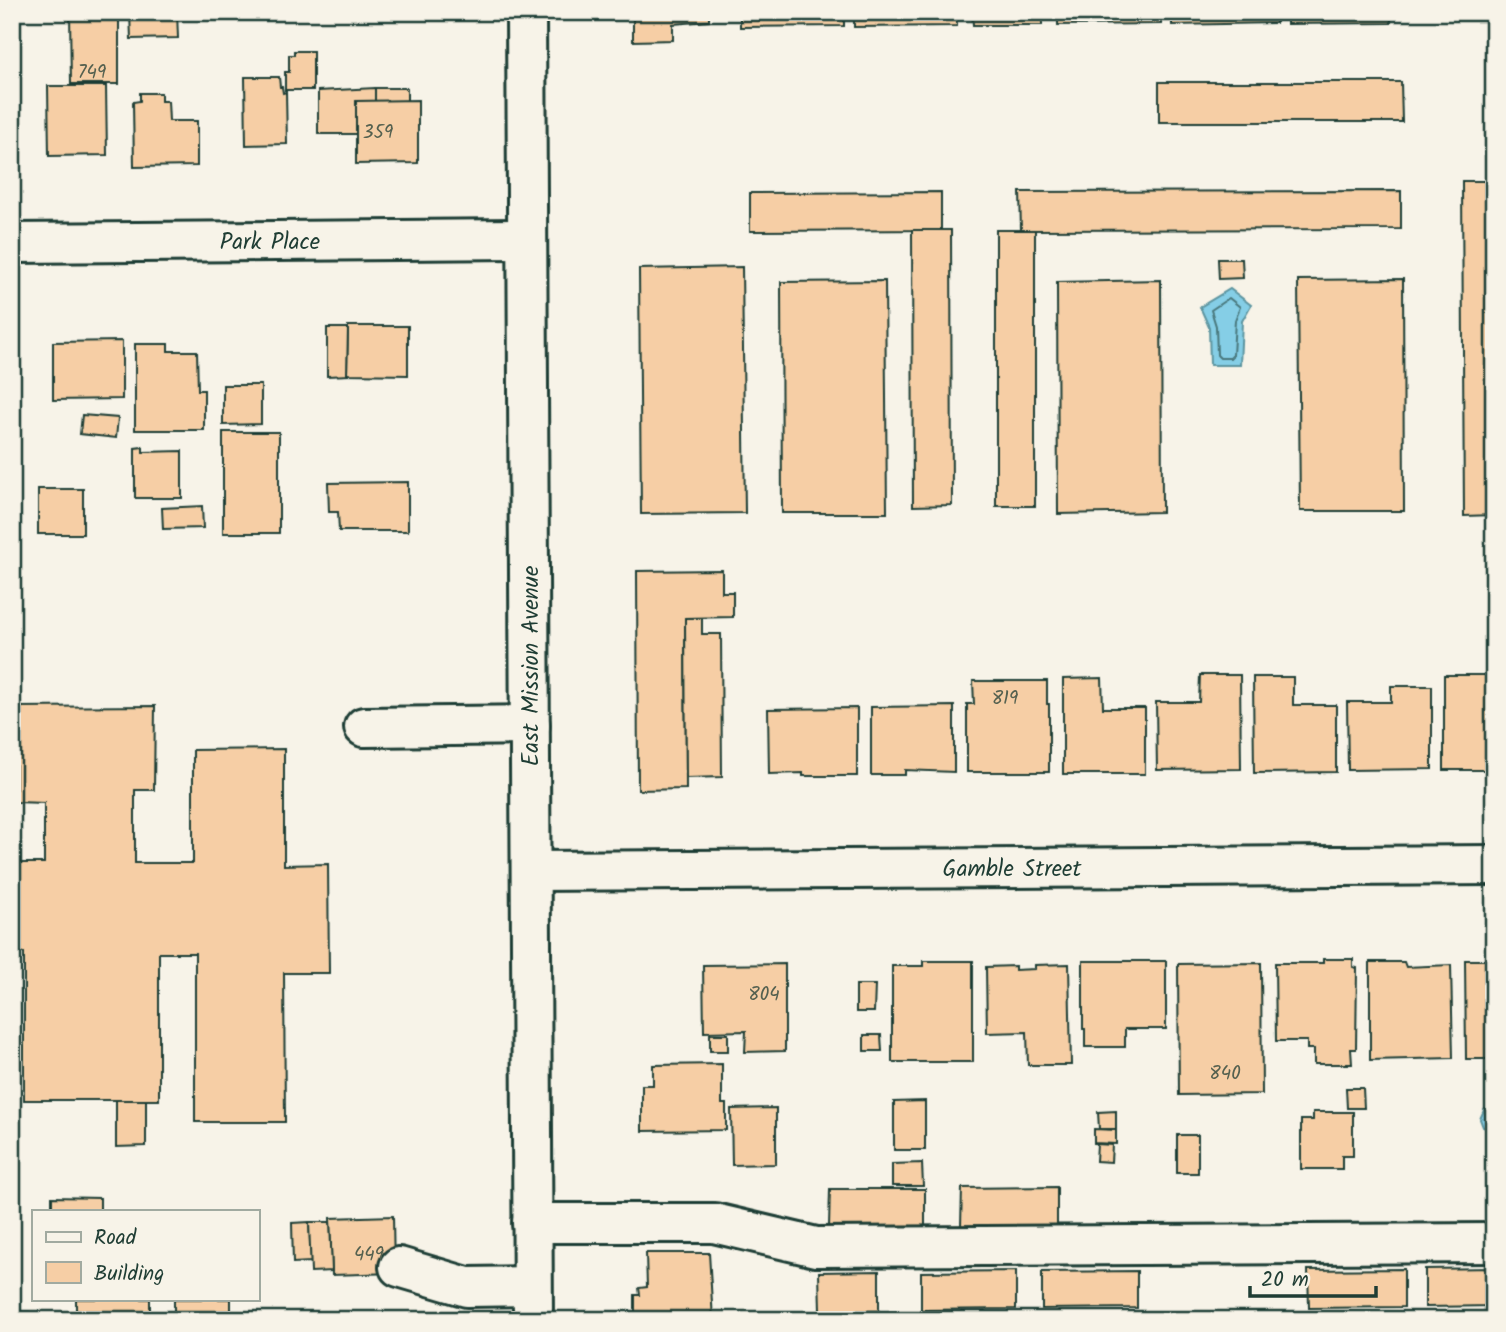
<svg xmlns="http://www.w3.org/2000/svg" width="1506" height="1332" font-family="Kalam,sans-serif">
<rect width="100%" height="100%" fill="#f7f3e8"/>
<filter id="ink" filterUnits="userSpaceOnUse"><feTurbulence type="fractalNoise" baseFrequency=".0143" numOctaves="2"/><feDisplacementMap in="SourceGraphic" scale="14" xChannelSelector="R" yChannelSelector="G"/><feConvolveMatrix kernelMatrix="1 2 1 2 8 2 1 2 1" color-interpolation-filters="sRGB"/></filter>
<g filter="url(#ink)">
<g fill="#85cee6" stroke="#5c949f" stroke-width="2">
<path d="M1230,289l21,16 -9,16 -2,44h-30l-1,-38 -9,-20z"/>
<path d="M1494,1105v26l-11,-4 -3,-8 4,-9z"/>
</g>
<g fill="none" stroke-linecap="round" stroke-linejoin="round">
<path stroke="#48777b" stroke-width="2" d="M1229,298l11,9 -5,13 -2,35 -3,3h-10l-3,-3 -1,-29 -5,-16z"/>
</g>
<g fill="#f6cea5" stroke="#1f3d34" stroke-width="2">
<path d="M70,12h49v72h-48z"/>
<path d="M130,12h47l1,26 -47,1z"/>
<path d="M633,12h76v9l-36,3v16l-40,1z"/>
<path d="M740,12h104v14l-104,1z"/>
<path d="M854,12h103v14l-103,1z"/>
<path d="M972,12h70v13h-69z"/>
<path d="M1058,12h103v12l-103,1z"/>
<path d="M1172,12h104v11l-104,2z"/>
<path d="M1287,12h104v11l-104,1z"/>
<path d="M294,51h19v39h-28v-18h4v-17h5z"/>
<path d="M245,77h34l1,10h2l1,6 3,-1 1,52 -41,1z"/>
<path d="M1159,82h242l1,40h-243z"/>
<path d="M48,86h58l1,69 -58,1z"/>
<rect x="375" y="88" width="32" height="13"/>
<path d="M375,88v13h-19v33h-38v-43z"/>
<path d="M140,93h21v8h7l1,20h28v45l-63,1 -1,-65 7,-1z"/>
<path d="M418,100v63l-62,1v-63z"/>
<path d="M1462,181h32v334l-30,1z"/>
<path d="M1401,191v38l-380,1 -1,-38z"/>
<path d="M941,192v38l-191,1v-38z"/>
<path d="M912,230h39l1,275 -39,1z"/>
<rect x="996" y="230" width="39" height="276"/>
<path d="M1218,259h24l1,19 -24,1z"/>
<path d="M742,267l3,246 -104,1 -2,-245z"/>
<path d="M1403,279l1,232h-104l-2,-231z"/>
<path d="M1161,280l1,232 -104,2 -1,-232z"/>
<path d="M885,281l2,232h-105l-1,-231z"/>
<path d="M348,326h60v49l-61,-1z"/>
<path d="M327,328h21l-1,46 3,1 -23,1z"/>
<path d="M122,341v58l-69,1v-58z"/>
<path d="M135,344h33v7h29l1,39h6v40h-69z"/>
<path d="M223,385h38v39l-38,1z"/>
<path d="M82,415l36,3 -2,20 -36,-4z"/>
<rect x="223" y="432" width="56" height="101"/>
<path d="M143,447v5l39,-1v47h-47v-50z"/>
<path d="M408,482v49h-69l-1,-19h-9l-1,-29z"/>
<rect x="38" y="489" width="45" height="45"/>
<path d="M202,506l1,22 -40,1 -1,-21z"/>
<path d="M722,570v22h11v25l-48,1 1,171 -48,1 -1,-219z"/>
<path d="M685,618h17v16h19l1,143 -36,1z"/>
<path d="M1200,675h40l1,94 -84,1 -1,-68h43z"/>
<path d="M1444,675h45v29h5v66h-50z"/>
<path d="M1253,677h40v28h43v67l-82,1z"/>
<path d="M1102,678l1,30h42v66h-82v-95z"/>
<path d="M973,681h74v23h2v68h-82v-68h7z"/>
<path d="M1391,686h41v83l-84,1 -1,-68h44z"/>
<path d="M155,706l-1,84h-19v73h58v-113l91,-1v116l44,-1 1,109h-45l1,149h-90v-169h-36v147h-135v-147h-12v-90h32v-60l-28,-1v-95z"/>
<path d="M954,706v66l-49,-2v5h-34v-68z"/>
<path d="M857,708v68h-54v-3l-34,1 -1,-65z"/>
<path d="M1323,959h30v8l4,1 -1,81h-5l1,15h-38v-15h-7v-8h-31l-1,-78h48z"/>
<path d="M1465,960h29v99h-28z"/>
<path d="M923,961h50v101h-81v-96h31z"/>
<path d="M1083,961h83v68h-41v18h-40v-18h-2z"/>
<path d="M1370,962h34l2,5 45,-2 2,93 -83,2z"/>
<path d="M1261,963l1,131 -83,1 -1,-131z"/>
<path d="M785,964v87l-40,1 1,-21 -42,1 -1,-67z"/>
<path d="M1069,964l2,101h-43l-1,-33 -40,1 -1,-66 29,-1v4l20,-1v-4z"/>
<path d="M856,985h19l-1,27h-18z"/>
<rect x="710" y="1034" width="18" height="17"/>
<path d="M864,1035h17l1,16h-18z"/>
<path d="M722,1064v40h4v26l-84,1v-46h11v-20z"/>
<path d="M1346,1088h17l1,20h-17z"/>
<path d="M116,1100h30v46l-30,1z"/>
<path d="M925,1101v49h-31v-48z"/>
<path d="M776,1108v56l-44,1 -1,-56z"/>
<path d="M1116,1111v18h-17l-1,-17z"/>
<path d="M1313,1112h40v44h-11v13h-41v-49h12z"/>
<path d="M1094,1129l22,1v14l-22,-1z"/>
<rect x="1177" y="1135" width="21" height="38"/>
<path d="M1097,1144l15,1 -1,17 -15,-1z"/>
<path d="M922,1163l1,23h-31v-22z"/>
<path d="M1057,1187v38l-96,1 1,-38z"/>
<path d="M830,1189h95v37l-96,1z"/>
<path d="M52,1197l48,1v13h-48z"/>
<path d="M393,1216l1,57 -62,2 -2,-57z"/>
<path d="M309,1222l2,40 -18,1 -1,-40z"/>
<path d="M309,1222h21l2,49 -21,1z"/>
<path d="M646,1253h63l4,67h-78v-25h5l-1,-7 8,-1z"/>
<path d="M1494,1268v38l-69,1v-38z"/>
<path d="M1404,1269v38l-95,1 -1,-38z"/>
<path d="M879,1271v40h-59l-1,-39z"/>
<path d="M1016,1271v38l-95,1v-38z"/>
<path d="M1137,1271v37l-95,1v-37z"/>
<rect x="76" y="1299" width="74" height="21"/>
<rect x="174" y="1299" width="57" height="21"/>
<rect x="12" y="1312" width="17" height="8"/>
</g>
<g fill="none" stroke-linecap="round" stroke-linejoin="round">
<g stroke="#1f3d34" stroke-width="44">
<g id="minor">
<path d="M12,243l515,-4"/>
<path d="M364,727l166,-2"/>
<path d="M531,871l963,-6"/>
<path d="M532,1223h182l102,24 678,-4"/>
<path d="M399,1267l68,20 65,-1"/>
</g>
</g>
<g stroke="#1f3d34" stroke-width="44">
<path id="major" d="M526,12l7,1308"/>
</g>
<use href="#minor" stroke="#f7f3e8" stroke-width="38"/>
<use href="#major" stroke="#f7f3e8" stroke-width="38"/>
</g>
</g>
<g text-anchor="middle" stroke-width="5" stroke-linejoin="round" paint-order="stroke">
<g font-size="19" fill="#556150">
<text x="92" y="78">749</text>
<text x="378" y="138">359</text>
<text x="1005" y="704">819</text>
<text x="764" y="1000">804</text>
<text x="1225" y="1079">840</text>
<text x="369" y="1260">449</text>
</g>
<g font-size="23" fill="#1f3d34" stroke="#f7f3e8">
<text x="270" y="249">Park Place</text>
<text transform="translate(530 666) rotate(-90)" y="8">East Mission Avenue</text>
<text x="1012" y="876">Gamble Street</text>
</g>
</g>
<rect width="1506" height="1332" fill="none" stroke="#f7f3e8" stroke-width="42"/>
<rect x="21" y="21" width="1464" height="1290" fill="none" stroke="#1f3d34" stroke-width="2.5" filter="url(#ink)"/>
<rect x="32" y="1210" width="228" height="91" fill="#f7f3e8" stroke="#a1aaa0" stroke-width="2"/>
<rect x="46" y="1232" width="35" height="10" fill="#f7f3e8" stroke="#a1aaa0" stroke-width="2"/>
<text x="94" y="1244" font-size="21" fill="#1f3d34">Road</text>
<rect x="46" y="1262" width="35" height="21" fill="#f6cea5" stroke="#a1aaa0" stroke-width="2"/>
<text x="94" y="1280" font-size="21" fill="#1f3d34">Building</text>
<path d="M1250 1286v10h126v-10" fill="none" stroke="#1f3d34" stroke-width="3.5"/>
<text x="1261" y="1286" font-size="21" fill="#1f3d34" stroke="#f7f3e8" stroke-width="5" paint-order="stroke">20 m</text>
</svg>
